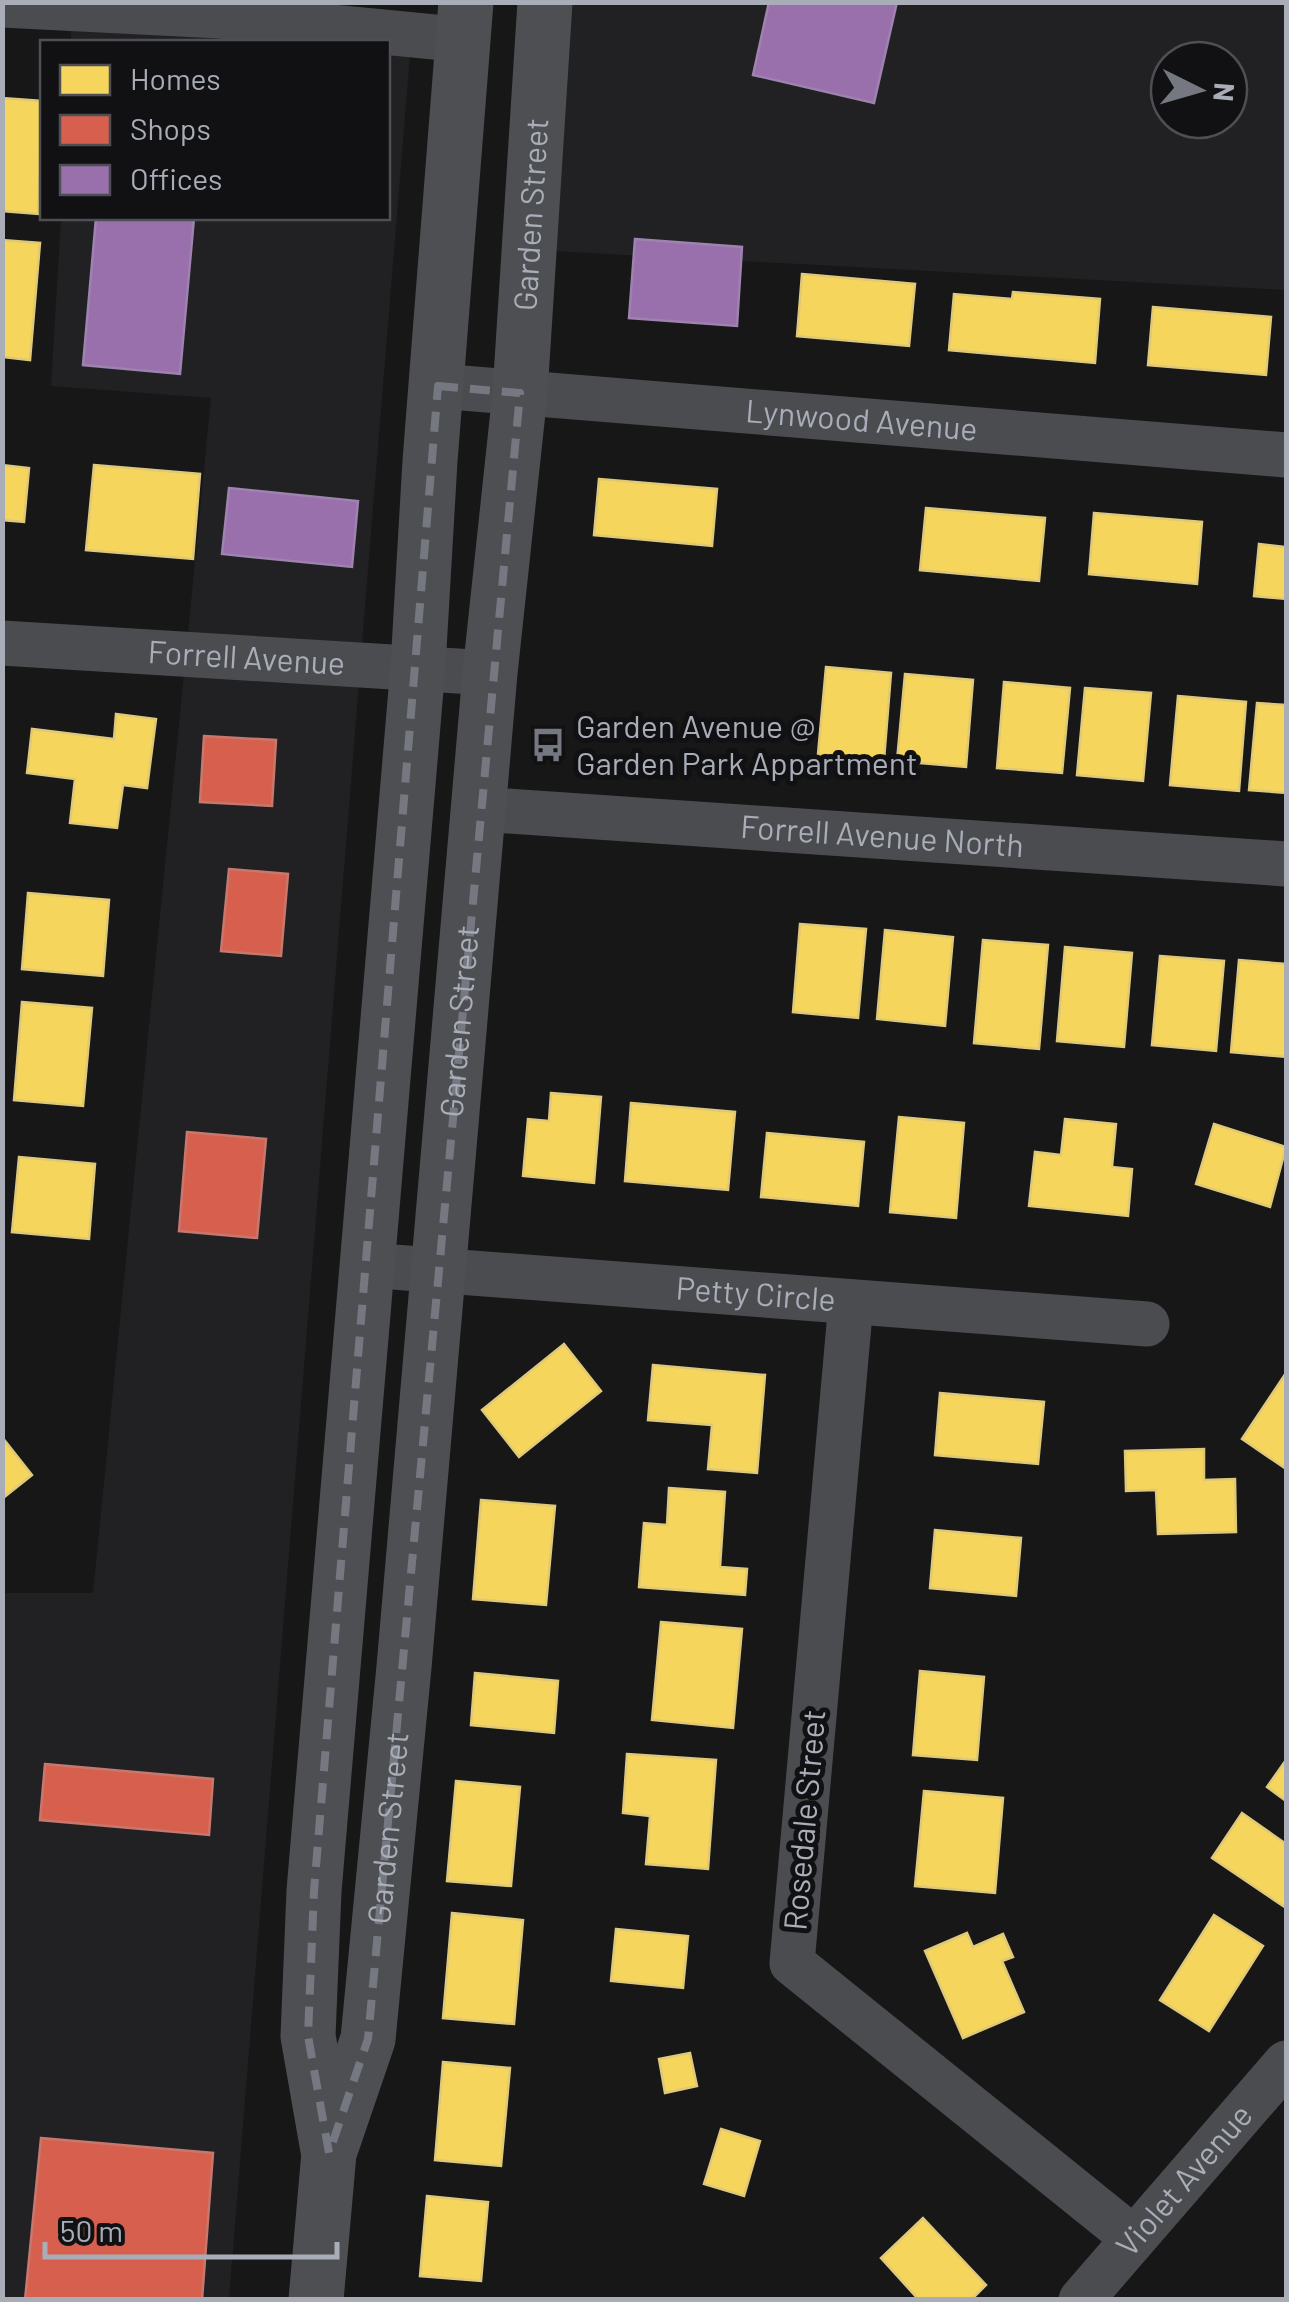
<svg xmlns="http://www.w3.org/2000/svg" width="1289" height="2302" font-family="Barlow,sans-serif">
<rect width="100%" height="100%" fill="#171717"/>
<g fill="#212123" fill-rule="evenodd">
<path d="M566,3h720v287l-733,-39zM1169,60h60v60h-60z"/>
<path d="M71,29l211,13h-211z"/>
<path d="M388,53l22,2 -48,588 -174,-10 23,-235 -160,-12 10,-168h327z"/>
<path d="M184,673l175,10 -130,1616 -226,1v-707h90z"/>
</g>
<g fill="#f6d55c" stroke="#dfc978" stroke-width="2.5">
<path d="M2,98l40,3 -4,113 -36,-3z"/>
<path d="M2,240l38,3 -10,117 -28,-3z"/>
<path d="M802,274l113,10 -6,62 -112,-10z"/>
<path d="M1013,292l87,7 -5,64 -146,-13 5,-56 58,5z"/>
<path d="M1153,307l118,10 -5,58 -118,-10z"/>
<path d="M2,465l27,3 -5,54 -22,-2z"/>
<path d="M94,465l106,9 -7,85 -107,-9z"/>
<path d="M599,479l118,10 -5,57 -118,-11z"/>
<path d="M926,508l119,10 -6,63 -119,-11z"/>
<path d="M1094,513l108,9 -5,62 -108,-10z"/>
<path d="M1259,544l27,3v52l-32,-3z"/>
<path d="M826,667l65,6 -7,87 -66,-6z"/>
<path d="M905,674l68,6 -7,87 -69,-6z"/>
<path d="M1004,682l66,6 -8,85 -65,-5z"/>
<path d="M1085,688l66,5 -8,88 -66,-6z"/>
<path d="M1178,696l68,6 -7,89 -69,-6z"/>
<path d="M1257,703l29,2v88l-37,-3z"/>
<path d="M116,714l40,5 -9,69 -24,-3 -6,43 -47,-5 5,-44 -48,-6 5,-44 82,10z"/>
<path d="M28,893l81,7 -6,76 -81,-7z"/>
<path d="M800,924l66,5 -8,89 -65,-6z"/>
<path d="M885,930l68,7 -8,89 -68,-7z"/>
<path d="M983,940l65,5 -9,104 -65,-6z"/>
<path d="M1065,947l67,6 -8,94 -67,-6z"/>
<path d="M1160,956l64,5 -8,90 -64,-6z"/>
<path d="M1239,960l47,4v93l-55,-5z"/>
<path d="M22,1002l70,6 -9,98 -69,-6z"/>
<path d="M551,1093l50,4 -7,86 -71,-7 5,-57 21,2z"/>
<path d="M631,1103l104,9 -7,78 -103,-9z"/>
<path d="M899,1117l65,6 -8,95 -66,-6z"/>
<path d="M1065,1119l51,5 -4,43 20,2 -4,47 -99,-10 6,-54 26,3z"/>
<path d="M1214,1124l72,23 -16,60 -74,-23z"/>
<path d="M767,1133l97,9 -6,64 -97,-9z"/>
<path d="M19,1157l76,7 -6,75 -77,-7z"/>
<path d="M564,1344l37,47 -82,66 -37,-47z"/>
<path d="M653,1365l112,10 -8,98 -49,-4 4,-44 -64,-5z"/>
<path d="M1286,1373v96l-44,-30z"/>
<path d="M940,1393l104,9 -6,62 -103,-9z"/>
<path d="M2,1437l30,38 -30,24z"/>
<path d="M1204,1449v31l31,-1 1,53 -78,2 -2,-44 -30,1 -1,-40z"/>
<path d="M669,1488l56,4 -5,75 27,2 -2,26 -106,-8 5,-64 23,2z"/>
<path d="M481,1500l74,6 -9,99 -73,-6z"/>
<path d="M935,1530l86,8 -5,58 -86,-8z"/>
<path d="M661,1622l81,7 -9,99 -81,-8z"/>
<path d="M920,1671l64,6 -7,83 -64,-5z"/>
<path d="M475,1673l83,8 -4,52 -83,-8z"/>
<path d="M627,1754l89,6 -8,109 -62,-5 4,-48 -27,-3z"/>
<path d="M1286,1760v41l-19,-14z"/>
<path d="M456,1781l64,6 -9,99 -64,-5z"/>
<path d="M924,1791l79,7 -8,95 -80,-7z"/>
<path d="M1242,1813l44,31v64l-74,-50z"/>
<path d="M452,1913l71,7 -9,104 -71,-6z"/>
<path d="M1214,1915l49,31 -54,85 -49,-31z"/>
<path d="M616,1929l72,7 -5,52 -72,-7z"/>
<path d="M967,1933l6,14 30,-13 10,23 -11,4 22,51 -61,26 -38,-87z"/>
<path d="M690,2053l7,33 -32,7 -6,-34z"/>
<path d="M443,2062l67,6 -9,98 -66,-6z"/>
<path d="M721,2129l39,12 -16,55 -40,-12z"/>
<path d="M427,2196l61,6 -7,79 -61,-5z"/>
<path d="M923,2218l63,67 -15,15h-52l-38,-42z"/>
</g>
<g fill="#d6604d" stroke="#c8776d" stroke-width="2.5">
<path d="M204,736l72,4 -4,66 -72,-4z"/>
<path d="M229,869l59,5 -7,82 -60,-5z"/>
<path d="M187,1132l79,7 -9,99 -78,-7z"/>
<path d="M45,1764l168,15 -4,56 -169,-15z"/>
<path d="M41,2138l172,15 -11,147h-177z"/>
</g>
<g fill="#9970ab" stroke="#9e82af" stroke-width="2.5">
<path d="M769,2h128l-23,101 -121,-28z"/>
<path d="M96,218h98l-14,156 -97,-9z"/>
<path d="M635,239l107,8 -5,79 -108,-8z"/>
<path d="M229,488l129,13 -6,66 -130,-13z"/>
</g>
<g fill="none" stroke-linecap="round" stroke-linejoin="round">
<g stroke="#4b4c50" stroke-width="45">
<path d="M2,5l218,11 245,24"/>
<path id="s1" d="M438,386l848,69"/>
<path id="s2" d="M2,643l488,30"/>
<path id="s3" d="M478,809l808,55"/>
<path id="s4" d="M367,1265l780,59"/>
<path d="M851,1302l-59,661 340,274"/>
<path id="s5" d="M1081,2300l205,-237"/>
</g>
<g stroke="#4d4f52" stroke-width="55">
<path d="M328,2150l-20,-114 6,-145 104,-1225 12,-205 36,-459"/>
<path id="s6" d="M316,2300l13,-147 39,-114 36,-372 86,-994 30,-280 25,-391"/>
</g>
</g>
<path fill="none" stroke="#757880" stroke-width="8" stroke-dasharray="20 12" stroke-linejoin="round" d="M438,386l82,7 -152,1646 -39,114 -21,-117 6,-145z"/>
<defs>
<g id="bus-bare" transform="scale(2.7)"><path d="M-5-6H5V4H4V6H2V4H-2V6H-4V4H-5ZM-3.5-4V0h7V-4ZM-3.5 1.2v1.5H-2V1.2ZM2 1.2v1.5H3.5V1.2Z" fill="#757880" stroke="#111113" stroke-width="2.5" paint-order="stroke"/></g>
</defs>
<g fill-rule="evenodd">
<use href="#bus-bare" x="548" y="745"/>
</g>
<g text-anchor="middle" stroke-width="10" stroke-linejoin="round" paint-order="stroke">
<g font-size="32" fill="#a8adb8" stroke="#111113">
<text dy="11" stroke="none"><textPath href="#s6" startOffset="2100">Garden Street</textPath></text>
<text dy="11" stroke="none"><textPath href="#s1" startOffset="425">Lynwood Avenue</textPath></text>
<text dy="11" stroke="none"><textPath href="#s2" startOffset="245">Forrell Avenue</textPath></text>
<text dy="11" stroke="none"><textPath href="#s3" startOffset="405">Forrell Avenue North</textPath></text>
<text dy="11" stroke="none"><textPath href="#s6" startOffset="1290">Garden Street</textPath></text>
<text dy="11" stroke="none"><textPath href="#s4" startOffset="390">Petty Circle</textPath></text>
<text transform="translate(805 1820) rotate(-85)" y="11">Rosedale Street</text>
<text dy="11" stroke="none"><textPath href="#s6" startOffset="480">Garden Street</textPath></text>
<text dy="11" stroke="none"><textPath href="#s5" startOffset="158">Violet Avenue</textPath></text>
</g>
<g font-size="32" fill="#a8adb8" stroke="#111113" text-anchor="start">
<text x="576" y="738">Garden Avenue @<tspan x="576" dy="37">Garden Park Appartment</tspan></text>
</g>
</g>
<rect width="1289" height="2302" fill="none" stroke="#a8adb8" stroke-width="10"/>
<rect x="40" y="40" width="350" height="180" fill="#111113" stroke="#4d4f55" stroke-width="2.5"/>
<rect x="60" y="65" width="50" height="30" fill="#f6d55c" stroke="#4d4f55" stroke-width="2.5"/>
<text x="130" y="90" font-size="30" fill="#a8adb8">Homes</text>
<rect x="60" y="115" width="50" height="30" fill="#d6604d" stroke="#4d4f55" stroke-width="2.5"/>
<text x="130" y="140" font-size="30" fill="#a8adb8">Shops</text>
<rect x="60" y="165" width="50" height="30" fill="#9970ab" stroke="#4d4f55" stroke-width="2.5"/>
<text x="130" y="190" font-size="30" fill="#a8adb8">Offices</text>
<g transform="translate(1199 90) rotate(95)"><circle r="48" fill="#111113" stroke="#4d4f55" stroke-width="2.5"/>
<path d="M0-8L18 38L0 25L-18 38Z" fill="#757880"/>
<text y="-15" font-size="28" font-weight="bold" text-anchor="middle" fill="#a8adb8">N</text>
</g>
<path d="M45 2242v15h292v-15" fill="none" stroke="#a8adb8" stroke-width="5"/>
<text x="60" y="2242" font-size="30" fill="#a8adb8" stroke="#111113" stroke-width="8" paint-order="stroke">50 m</text>
</svg>
